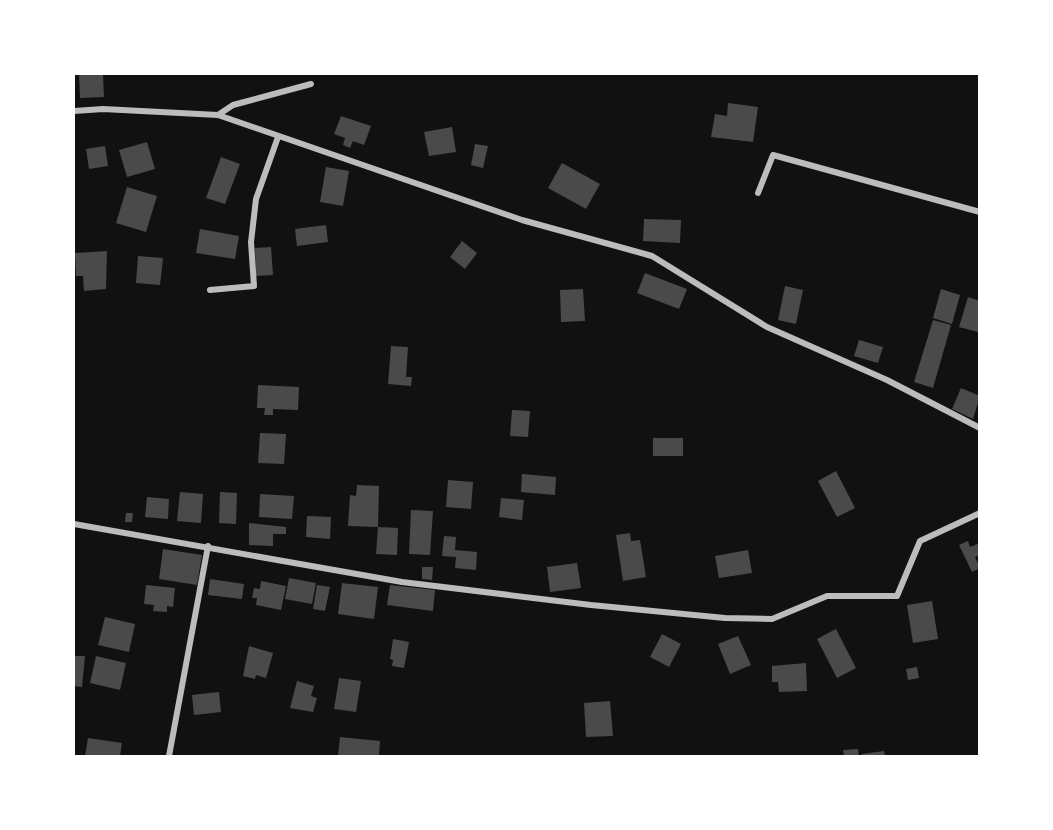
<svg xmlns="http://www.w3.org/2000/svg" width="1053" height="830" font-family="Helvetica,sans-serif">
<rect width="100%" height="100%" fill="#111"/>
<g fill="#4a4a4a">
<path d="M79,74h24l1,23 -24,1z"/>
<path d="M728,103l30,4 -5,35 -42,-5 4,-23 12,2z"/>
<path d="M341,116l30,10 -7,19 -11,-4 -3,7 -7,-3 2,-7 -11,-4z"/>
<path d="M452,127l4,25 -27,4 -5,-24z"/>
<path d="M147,142l8,27 -28,8 -8,-27z"/>
<path d="M475,144l13,2 -5,22 -12,-3z"/>
<path d="M105,146l3,20 -19,3 -3,-20z"/>
<path d="M221,157l19,7 -15,40 -19,-6z"/>
<path d="M562,163l38,21 -14,25 -38,-21z"/>
<path d="M326,167l23,4 -6,35 -23,-4z"/>
<path d="M127,187l30,9 -11,36 -30,-9z"/>
<path d="M644,219l37,1 -1,23 -37,-2z"/>
<path d="M326,225l2,17 -31,4 -2,-17z"/>
<path d="M200,229l39,7 -4,23 -39,-6z"/>
<path d="M462,241l15,12 -12,16 -15,-12z"/>
<path d="M271,247l2,28 -17,1 -1,-28z"/>
<path d="M107,251l-1,38 -22,2 -1,-15h-7l-1,-23z"/>
<path d="M138,256l25,2 -3,27 -24,-2z"/>
<path d="M645,273l42,16 -8,20 -42,-16z"/>
<path d="M785,286l18,4 -7,34 -18,-4z"/>
<path d="M583,289l2,32 -24,1 -1,-32z"/>
<path d="M941,289l19,6 -8,29 -19,-6z"/>
<path d="M968,297l12,4 -2,31 -19,-5z"/>
<path d="M933,320l18,5 -18,63 -19,-6z"/>
<path d="M859,340l24,7 -5,16 -24,-7z"/>
<path d="M391,346l17,1 -2,30h6l-1,9 -23,-2z"/>
<path d="M258,385l41,2 -1,23 -25,-1v6h-9l1,-7h-8z"/>
<path d="M961,388l19,8 -7,23 -21,-10z"/>
<path d="M512,410l18,1 -2,26 -18,-1z"/>
<path d="M260,433l26,1 -2,30 -26,-1z"/>
<rect x="653" y="438" width="30" height="18"/>
<path d="M836,471l19,37 -18,9 -19,-36z"/>
<path d="M522,474l34,3 -1,18 -34,-3z"/>
<path d="M448,480l25,2 -2,27 -25,-2z"/>
<path d="M357,485l22,1 -1,41 -30,-1 2,-31 6,1z"/>
<path d="M180,492l23,2 -2,29 -24,-2z"/>
<path d="M220,492l17,1 -1,31 -17,-1z"/>
<path d="M260,494l34,2 -2,23 -33,-2z"/>
<path d="M147,497l22,2 -1,20 -23,-2z"/>
<path d="M501,498l23,2 -2,20 -23,-3z"/>
<path d="M411,510l22,1 -3,44 -21,-1z"/>
<path d="M126,513h7l-1,9h-7z"/>
<path d="M307,516l24,1 -1,22 -24,-2z"/>
<path d="M249,523l37,4v7h-13v12l-24,-1z"/>
<path d="M378,527l20,1 -1,27 -21,-1z"/>
<path d="M630,533l1,8 9,-1 6,37 -23,4 -7,-46z"/>
<path d="M444,536l12,1 -1,13 22,2 -1,18 -21,-2 1,-11 -14,-1z"/>
<path d="M968,541l2,6 10,-4v12l-5,2 5,11 -8,4 -13,-27z"/>
<path d="M163,549l39,6 -5,30 -38,-6z"/>
<path d="M748,550l4,23 -33,5 -4,-22z"/>
<path d="M577,563l4,25 -31,4 -3,-25z"/>
<path d="M422,567h11l-1,13 -10,-1z"/>
<path d="M289,578l27,5 -4,21 -27,-5z"/>
<path d="M210,579l34,5 -2,15 -34,-4z"/>
<path d="M261,581l25,5 -5,24 -25,-5 1,-7h-5l2,-10 6,1z"/>
<path d="M342,583l36,4 -4,32 -36,-5z"/>
<path d="M146,585l29,3 -2,19 -6,-1v6l-14,-1 1,-6 -10,-1z"/>
<path d="M317,585l13,2 -5,24 -12,-2z"/>
<path d="M390,585l45,5 -2,21 -46,-6z"/>
<path d="M932,601l6,38 -25,4 -6,-38z"/>
<path d="M105,617l30,7 -6,28 -31,-7z"/>
<path d="M836,629l20,39 -19,10 -20,-39z"/>
<path d="M662,634l19,10 -12,23 -19,-10z"/>
<path d="M738,636l13,29 -21,9 -12,-30z"/>
<path d="M393,639l16,3 -5,26 -12,-2 1,-6 -3,-1z"/>
<path d="M249,646l24,7 -7,25 -10,-3 -1,4 -12,-3z"/>
<path d="M74,656h11l-3,31 -8,-1z"/>
<path d="M96,656l30,7 -6,27 -30,-7z"/>
<path d="M806,663l1,28 -28,1 -1,-10h-6v-16z"/>
<path d="M917,667l2,11 -11,2 -2,-11z"/>
<path d="M339,678l22,3 -5,31 -22,-3z"/>
<path d="M297,681l17,5 -3,10 6,2 -4,14 -23,-4z"/>
<path d="M219,692l2,20 -27,3 -2,-20z"/>
<path d="M610,701l3,35 -27,1 -2,-34z"/>
<path d="M340,737l40,4 -1,15h-41z"/>
<path d="M88,738l34,5 -2,13h-35z"/>
<path d="M858,749l1,7h-15l-1,-6z"/>
<path d="M884,751l1,5h-23v-2z"/>
</g>
<g fill="none" stroke-linecap="round" stroke-linejoin="round">
<g stroke="#bcbcbc" stroke-width="6">
<path d="M74,111l29,-2 115,6 304,105 130,36 115,71 120,53 93,48"/>
<path d="M218,115l15,-10 78,-21"/>
<path d="M758,193l15,-38 207,57"/>
<path d="M210,290l44,-4 -3,-44 5,-43 22,-62"/>
<path d="M74,524l328,58 189,23 134,13 47,1 55,-23h70l23,-55 60,-28"/>
<path d="M169,756l39,-210"/>
</g>
</g>
<rect width="1053" height="830" fill="none" stroke="#ffffff" stroke-width="150"/>
</svg>
